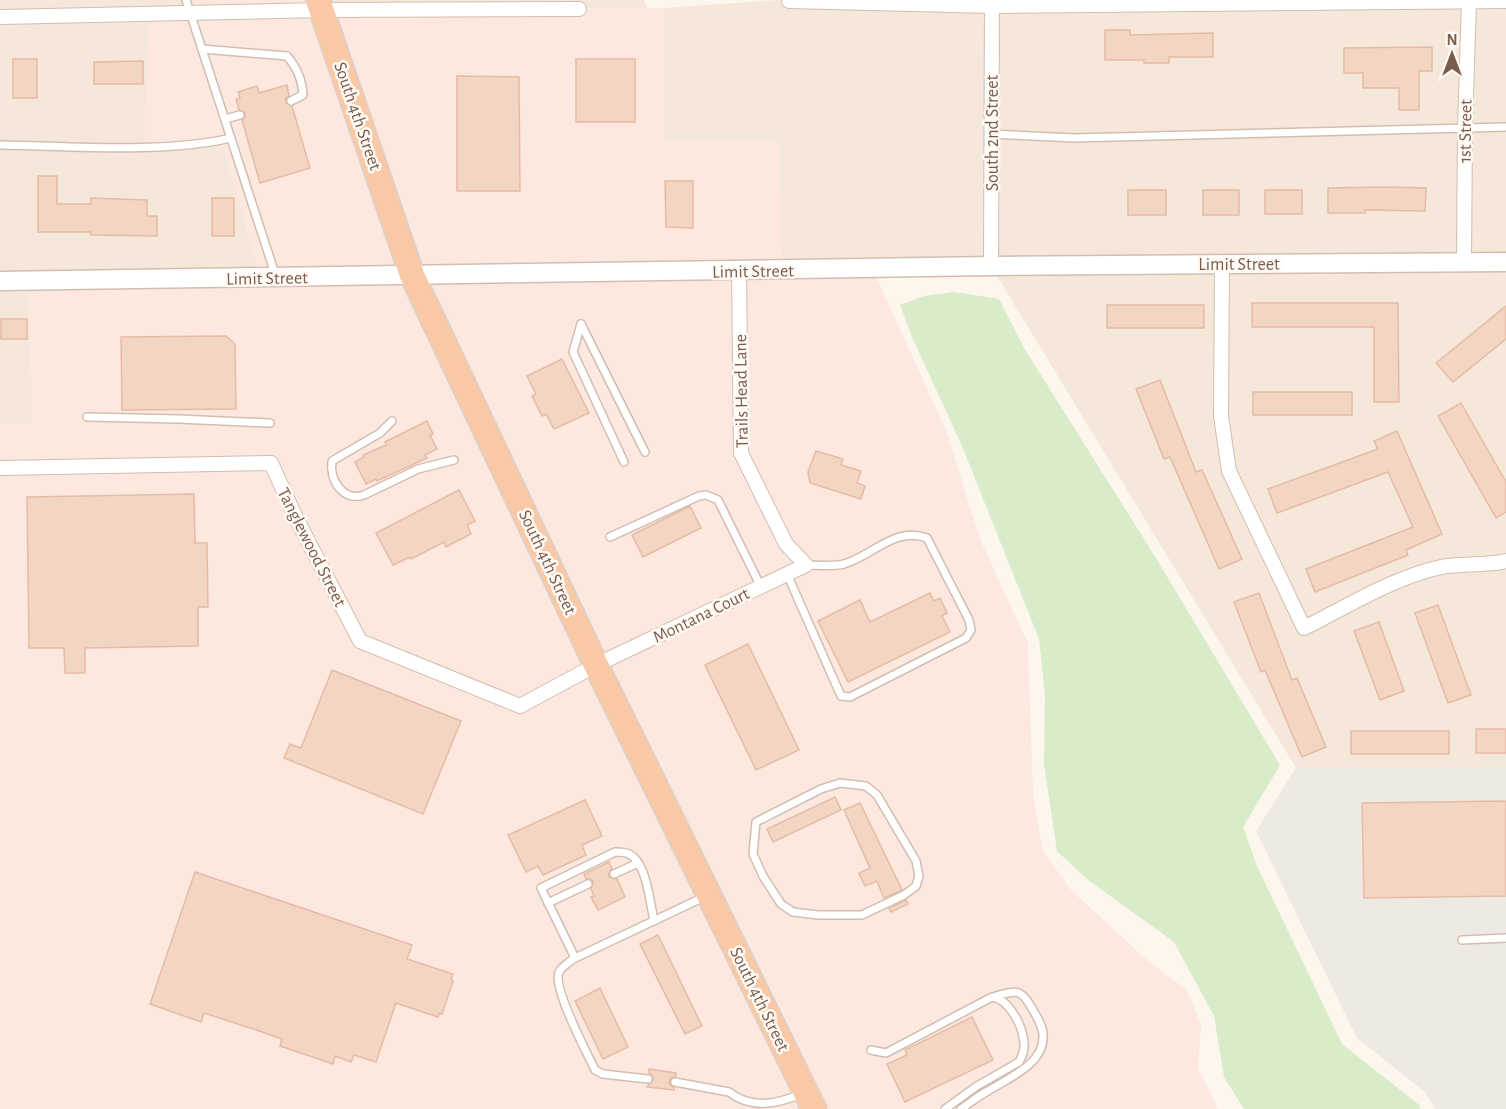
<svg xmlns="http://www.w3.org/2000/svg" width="1506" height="1109" font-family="'Alegreya Sans',sans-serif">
<rect width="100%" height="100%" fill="#fdf6ec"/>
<g fill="#f5e8da">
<path d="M0,0h186l7,144 30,2 38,132 -229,145h-32z"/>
<path d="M318,0h326l3,8 -326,2z"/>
<path d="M779,0h727v767l-210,1 -305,-502 -209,4 -119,-129 1,-133z"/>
</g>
<path fill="#fde8e0" d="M186,0h132l3,10 343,-2v133l115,-1 3,130 90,-2 74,162 34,109 48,105 5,151 10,56 28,39 76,70 40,30 14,36 -3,43 20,40h-1218v-686h32l-4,-142 233,-3 -38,-131 -30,-3 -49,2 5,-131 41,-1z"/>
<path fill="#efe9e4" d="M1506,767v342h-71l-10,-17 -68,-54 -101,-207 40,-63z"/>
<path fill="#d8ecc9" d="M954,292l45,7 25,49 132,210 124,207 -37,62 14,39 85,178 76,60 3,5h-177l-20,-32 -10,-61 -40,-74 -86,-62 -31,-29 -13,-86 1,-70 -6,-56 -77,-193 -50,-109 -12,-32 24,-9z"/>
<g fill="#f3d5c3" stroke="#e6bba3" stroke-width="1.5">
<path d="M1105,30h25v5l83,-2v24h-44v6h-25v-3h-39z"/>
<path d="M1432,47v24h-13v39h-20v-22h-36v-15h-19v-25z"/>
<rect x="13" y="59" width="24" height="39"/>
<rect x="576" y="59" width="59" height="63"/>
<path d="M143,61v23h-49v-22z"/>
<path d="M457,76l62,1 1,114h-63z"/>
<path d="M287,85l2,11 -3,2v5l6,3 18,62 -50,15 -18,-63 3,-3v-4l-6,-3 -3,-11 4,-1 -2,-6 19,-6 2,7z"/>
<path d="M38,176h19v28h34v-6l56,2v16h10v20l-66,-1v-3h-53z"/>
<path d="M665,181h28v47l-27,-1z"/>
<path d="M1385,187l41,1 -1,23 -60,-1v3h-37v-25z"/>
<rect x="1128" y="190" width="38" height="25"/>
<rect x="1203" y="190" width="36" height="25"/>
<rect x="1265" y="190" width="37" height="24"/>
<rect x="212" y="198" width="22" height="38"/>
<path d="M1252,303h146l1,99h-25v-75h-122z"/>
<rect x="1107" y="305" width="97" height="23"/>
<path d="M1506,306v33l-53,43 -17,-19z"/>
<rect x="1" y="319" width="26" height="20"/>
<path d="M226,336l9,8 1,65 -114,1 -1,-73z"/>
<path d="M562,359l27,54 -35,16 -8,-15 -4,2 -10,-20 4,-2 -9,-18z"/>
<path d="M1160,380l36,92 6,-2 40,89 -23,10 -49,-112 -6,2 -28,-70z"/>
<rect x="1253" y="392" width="99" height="23"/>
<path d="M1461,403l45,79v30l-10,6 -58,-102z"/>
<path d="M427,421l6,13 -3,1 7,14 -12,6 2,3 -50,23 -1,-2 -10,5 -11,-22 9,-5 -1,-2 23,-10 -1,-3z"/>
<path d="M1397,431l45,103 -36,16 2,5 -93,37 -9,-23 107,-42 -25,-55 -111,41 -9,-24 110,-40 -4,-8z"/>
<path d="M816,451l27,8 -2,6 20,6 -4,12 8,3 -4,13 -51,-16 -2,-11z"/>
<path d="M459,490l16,31 -8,4 4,9 -25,13 -2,-5 -33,17 -1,-2 -17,8 -17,-32z"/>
<path d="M194,494l1,49h12l1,64h-10v39l-113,2v25h-20l-1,-25h-35l-2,-151z"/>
<path d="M690,506l11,22 -58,29 -11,-22z"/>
<path d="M930,593l4,8 6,-3 7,15 -5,3 8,16 -102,50 -30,-61 42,-21 10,22z"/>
<path d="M1259,593l33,87 5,-2 29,69 -24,10 -37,-87 -4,2 -27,-70z"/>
<path d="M1438,605l33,90 -23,8 -33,-90z"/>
<path d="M1379,622l25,69 -24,9 -26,-69z"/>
<path d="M748,644l51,106 -43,20 -51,-105z"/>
<path d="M332,670l129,51 -38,93 -139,-56 6,-14 11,4z"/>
<rect x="1476" y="729" width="30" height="24"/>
<rect x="1351" y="731" width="98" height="23"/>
<path d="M835,797l6,13 -68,32 -6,-13z"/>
<path d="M585,800l17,36 -20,9 4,10 -43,20 -5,-9 -12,6 -18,-37z"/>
<path d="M1506,801v95l-142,2 -2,-95z"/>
<path d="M860,803l42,87 -18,8 -7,-17 -12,5 -6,-13 11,-5 -26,-58z"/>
<path d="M609,862l3,7 -3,4v4l8,2 8,18 -27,13 -7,-13 3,-1 -3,-7 2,-7 -2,-3h-5l-2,-5z"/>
<path d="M195,872l217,73 -5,14 46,15 -2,6 2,1 -11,33 -3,-1 -1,4 -42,-14 -20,59 -22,-7 -3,7 -16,-6 -2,8 -53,-18 2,-7 -20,-7 -58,-19 -3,9 -51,-18z"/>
<path d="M906,900l2,4 -17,8 -2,-4z"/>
<path d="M658,935l44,91 -17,8 -45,-90z"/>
<path d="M600,988l28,59 -25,12 -28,-58z"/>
<path d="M972,1017l21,43 -88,42 -18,-38 20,-9 -2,-5z"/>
<path d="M649,1069l27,4v3l-5,2 -2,4 2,4 3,2v2l-27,-3 6,-7v-4l-4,-3z"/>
</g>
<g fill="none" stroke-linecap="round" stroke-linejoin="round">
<g stroke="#d1beb0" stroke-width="10">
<g id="service">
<path d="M186,0l89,274"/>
<path d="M202,49l85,7c10,12 15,23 16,39l-12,6"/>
<path d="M225,119l15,-4"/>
<path d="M991,134l84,4 431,-11"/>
<path d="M0,145c72,1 161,9 231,-7"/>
<path d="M581,324l-8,28 51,110"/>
<path d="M581,324l64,128"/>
<path d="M87,417l92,2 91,4"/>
<path d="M392,421l-12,12 -48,28c-3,19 11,41 32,34l54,-26 36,-9"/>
<path d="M610,537l89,-41 7,-1 12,5 43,87"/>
<path d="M787,574l54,122 9,1 116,-59 5,-8 -2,-10 -42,-82c-32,-12 -55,18 -83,26 -12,3 -26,1 -38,1"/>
<path d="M840,783l26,3 11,9 39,66 3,15 -3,10 -12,9 -42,20h-44l-25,-3 -12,-8 -18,-28 -10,-22 3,-32 65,-33z"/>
<path d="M614,874l24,-11"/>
<path d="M548,903l40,-19"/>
<path d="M1462,940l44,-2"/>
<path d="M575,958l-34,-70 74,-36c5,0 10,0 14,2 18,9 21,49 25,67"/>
<path d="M871,1050l15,3 106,-56c17,2 31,29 32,46 1,7 -2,13 -5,19l-42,24 -32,23"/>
<path d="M648,1079l-45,-5 -8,-4c-8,-17 -43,-83 -36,-98 2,-5 10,-9 14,-13l131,-62"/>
<path d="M675,1082l54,10c22,17 47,13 74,1"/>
<path d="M961,1109c9,-6 17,-13 27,-18 20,-13 57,-27 55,-56 0,-10 -8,-21 -13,-30 -10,-17 -16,-14 -34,-9"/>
</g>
</g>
<g stroke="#d1beb0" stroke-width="16">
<g id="minor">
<path d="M789,1l203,5 514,-5"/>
<path d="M0,17l321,-7 258,-1"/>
<path d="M1464,262l1,-135 4,-127"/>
<path d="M1222,264l-1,152 8,55 75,157c44,-22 88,-50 137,-61 21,-4 44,-1 65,-6"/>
<path d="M991,266l1,-266"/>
<path d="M0,468l271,-5 25,55 64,123 160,65 76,-41 210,-100 -20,-21 -45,-91 -2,-182"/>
</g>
</g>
<g stroke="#d1beb0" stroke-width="21">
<path id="tertiary" d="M0,281l991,-15 515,-4"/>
</g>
<g stroke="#dad1cd" stroke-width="27">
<path id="trunk" d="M318,0l94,275 184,390 218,444"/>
</g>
<use href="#service" stroke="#fff" stroke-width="7"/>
<use href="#minor" stroke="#fff" stroke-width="14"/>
<use href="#tertiary" stroke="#fff" stroke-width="18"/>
<use href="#trunk" stroke="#f9c8a4" stroke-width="24"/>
</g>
<g text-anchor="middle" stroke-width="5" stroke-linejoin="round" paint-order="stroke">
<g font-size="18" fill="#7a5c4d" stroke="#fffaf3">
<text transform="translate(358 116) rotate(71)" y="6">South 4th Street</text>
<text transform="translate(1465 131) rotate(-89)" y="6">1st Street</text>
<text transform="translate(992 133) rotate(-90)" y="6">South 2nd Street</text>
<text x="1239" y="270">Limit Street</text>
<text transform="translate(753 271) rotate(-1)" y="6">Limit Street</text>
<text transform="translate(267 278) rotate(-1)" y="6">Limit Street</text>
<text transform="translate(741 391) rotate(-91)" y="6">Trails Head Lane</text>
<text transform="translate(312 547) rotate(63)" y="6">Tanglewood Street</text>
<text transform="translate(548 562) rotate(65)" y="6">South 4th Street</text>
<text transform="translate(701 615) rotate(-26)" y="6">Montana Court</text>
<text transform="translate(760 999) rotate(64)" y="6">South 4th Street</text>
</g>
</g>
<g transform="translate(1452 54)" stroke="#fffaf3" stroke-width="4.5" paint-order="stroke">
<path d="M0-4.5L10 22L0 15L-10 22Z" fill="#7a5c4d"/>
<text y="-9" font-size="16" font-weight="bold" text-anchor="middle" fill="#7a5c4d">N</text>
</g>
</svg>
